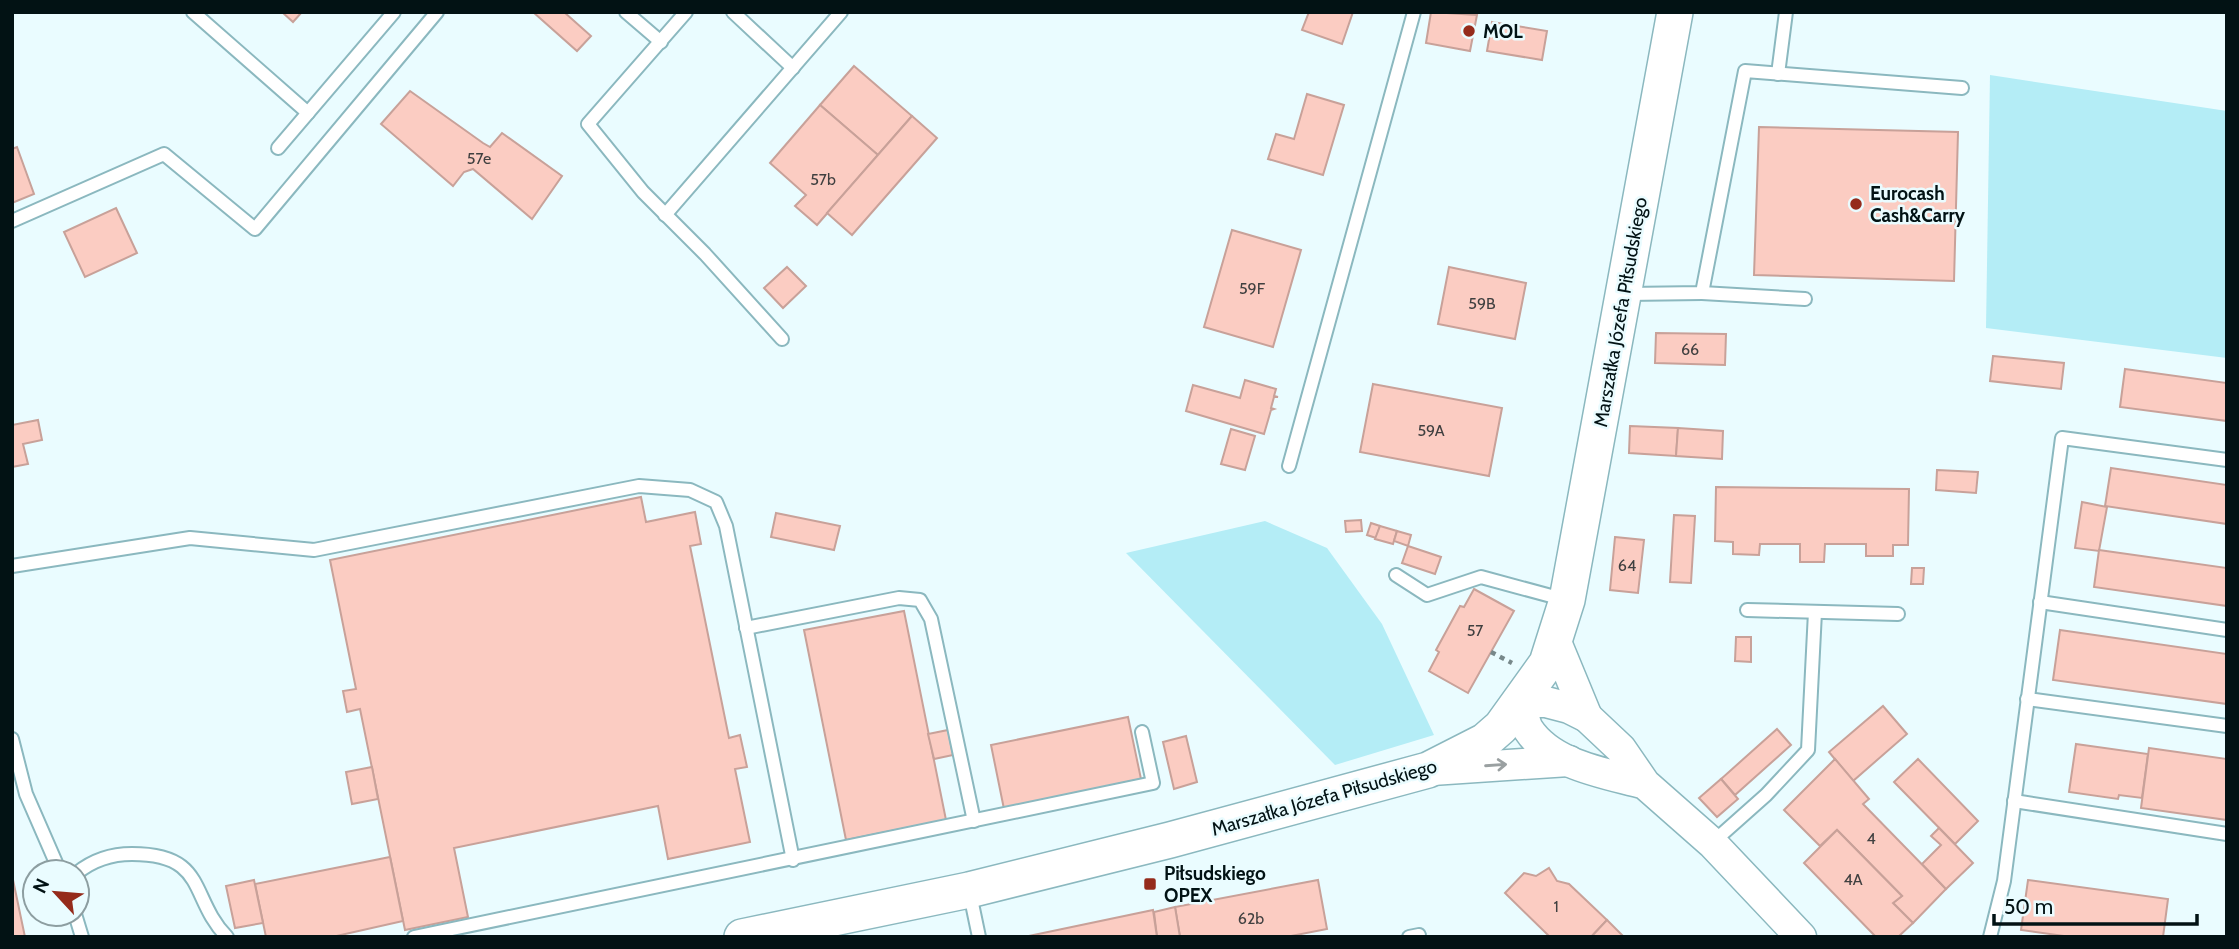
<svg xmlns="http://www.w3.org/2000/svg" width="2239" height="949" font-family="Cabin,sans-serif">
<rect width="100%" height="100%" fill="#eafcff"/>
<g fill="#b4edf6">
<path d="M1990,75l237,36v247l-241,-30z"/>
<path d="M1265,521l62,27 55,76 52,111 -99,30 -209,-212z"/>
</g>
<g fill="#fbccc2" stroke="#c8a199" stroke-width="2">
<path d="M282,12h20l-9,10z"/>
<path d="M533,12h31l27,24 -14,15z"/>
<path d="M1309,12h44l-11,32 -40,-14z"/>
<path d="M1431,12l46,3 -7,36 -44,-8z"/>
<path d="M1492,22l55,9 -5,29 -55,-9z"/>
<path d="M854,66l58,50 -34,39 -58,-50z"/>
<path d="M410,91l73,52 7,4 12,-14 60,43 -30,43 -59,-50 -9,3 -11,14 -72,-62z"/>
<path d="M1307,94l37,11 -21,70 -55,-16 8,-25 18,5z"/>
<path d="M820,105l58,50 -61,70 -22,-19 11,-11 -36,-32z"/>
<path d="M912,116l25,22 -85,97 -25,-22z"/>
<path d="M1759,127l199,5 -4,149 -200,-6z"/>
<path d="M17,147l17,47 -22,9v-54z"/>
<path d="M116,208l21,45 -52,24 -21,-45z"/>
<path d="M1232,230l69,20 -28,97 -69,-20z"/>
<path d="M787,267l19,19 -23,22 -19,-20z"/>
<path d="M1449,267l77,16 -11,56 -77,-15z"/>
<path d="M1656,333l70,1 -1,31 -70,-2z"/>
<path d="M1993,356l71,7 -3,26 -71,-8z"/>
<path d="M2125,369l102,14v38l-107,-14z"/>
<path d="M1245,380l31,9 -2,7 4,1h-4l-3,11 3,1 -3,1 -7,24 -78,-23 7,-26 47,13z"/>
<path d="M1373,384l129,24 -13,68 -129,-24z"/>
<path d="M38,420l4,20 -19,4 5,20 -16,3v-42z"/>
<path d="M1630,426l48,2 -2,28 -47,-3z"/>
<path d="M1678,428l45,3 -1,28 -46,-3z"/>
<path d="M1231,429l24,7 -10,34 -24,-6z"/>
<path d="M2111,468l116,17v39l-122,-18z"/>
<path d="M1937,470l41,2 -2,21 -40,-3z"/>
<path d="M1716,487l193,2 -1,56h-15v11h-27v-12h-41l-1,18h-24v-18h-40l-1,11 -26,-1v-12l-18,-1z"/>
<path d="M641,497l5,25 49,-10 6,32 -11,2 39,192 11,-3 7,32 -12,2 15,73 -82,17 -10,-53 -204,42 14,69 -63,13 -45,-221 -13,3 -4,-21 13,-2 -26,-129z"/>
<path d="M2082,502l25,5 -8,44 -24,-3z"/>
<path d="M776,513l64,13 -6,24 -63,-13z"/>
<path d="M1674,515l21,1 -4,67 -21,-1z"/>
<path d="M1361,520l1,11 -16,1 -1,-11z"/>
<path d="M1371,523l9,3 -4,12 -9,-3z"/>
<path d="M1380,526l17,5 -4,13 -18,-5z"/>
<path d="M1397,531l14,4 -3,11 -14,-5z"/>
<path d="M1615,537l29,3 -6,53 -28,-3z"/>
<path d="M1408,546l33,11 -6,17 -33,-11z"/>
<path d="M2099,550l128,18v38l-133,-19z"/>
<path d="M1912,568h12l-1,16h-12z"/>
<path d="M1474,589l40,22 -46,82 -39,-22 10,-19 -3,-2 24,-44 4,1z"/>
<path d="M904,611l42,209 -100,20 -42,-210z"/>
<path d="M2060,630l167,24v50l-174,-24z"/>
<path d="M1736,637h15v25l-16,-1z"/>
<path d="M1883,706l24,28 -54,47 -24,-29z"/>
<path d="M1128,717l13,62 -137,30 -13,-64z"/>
<path d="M1777,729l14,16 -56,50 -14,-16z"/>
<path d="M948,730l5,25 -19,4 -6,-25z"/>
<path d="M1186,736l11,46 -23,7 -11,-47z"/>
<path d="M2076,744l72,10 -6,44 -23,-3 -1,4 -49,-7z"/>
<path d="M2149,748l78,11v61l-86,-12z"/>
<path d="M1835,759l34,40 -6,5 83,85 -33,34 -20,-20 9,-7 -65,-66 -17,16 -36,-36z"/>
<path d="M1918,759l60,62 -23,23 -61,-62z"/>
<path d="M372,767l6,32 -26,5 -6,-32z"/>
<path d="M1721,779l17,20 -21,18 -18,-19z"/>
<path d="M1939,828l34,35 -27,26 -24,-25 19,-19 -10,-9z"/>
<path d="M1837,830l65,66 -9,7 20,20 -15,14h-22l-72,-74z"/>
<path d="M390,857l13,64 -71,16h-66l-11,-53z"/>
<path d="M1549,868l8,13 12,3 38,36 -16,17h-41l-45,-44 19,-20 12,3z"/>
<path d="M12,875l13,62h-13z"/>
<path d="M254,880l9,43 -28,5 -9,-42z"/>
<path d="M1318,880l9,49 -41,8h-106l-5,-30z"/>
<path d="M2028,880l140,19 -5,38h-92l-50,-7z"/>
<path d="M1175,907l5,30h-23l-3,-25z"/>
<path d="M1153,910l4,27h-133z"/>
<path d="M1607,920l17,17h-33z"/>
</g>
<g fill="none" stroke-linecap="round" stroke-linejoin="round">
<g stroke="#8bb8bf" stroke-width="16">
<g id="service">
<path d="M193,12l115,101"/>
<path d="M626,12l35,30"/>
<path d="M686,12l-98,112 55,68 62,62 77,85"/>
<path d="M733,12l60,56"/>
<path d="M1778,74l8,-62"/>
<path d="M278,148l116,-136"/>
<path d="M665,215l176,-203"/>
<path d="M12,221l152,-67 91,75 182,-217"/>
<path d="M1702,293l103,6"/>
<path d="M1627,294l75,-1 43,-222 217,17"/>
<path d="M1289,466l125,-454"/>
<path d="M12,566l178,-28 124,12 325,-64 51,4 26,12 10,24 67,334"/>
<path d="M1396,575l31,20 54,-18 85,23"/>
<path d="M2040,602l187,28"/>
<path d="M1747,610l151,4"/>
<path d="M746,628l153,-30 21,2 11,19 43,202"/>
<path d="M2027,699l200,27"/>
<path d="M12,739l14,55 34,78"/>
<path d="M2014,801l213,33"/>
<path d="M1712,843l54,-48 42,-45 7,-138"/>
<path d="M77,873c16,-13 35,-19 55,-19 76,0 57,44 95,83"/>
<path d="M970,894l9,43"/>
<path d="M75,914l7,23"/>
<path d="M414,937l739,-154 -11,-51"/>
<path d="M1409,937l10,-2"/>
<path d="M1990,937l14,-56 58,-443 165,22"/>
</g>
</g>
<g stroke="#8bb8bf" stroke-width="33">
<g id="tertiary">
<path d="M1556,642l31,75"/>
<path d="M1432,770l137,-9"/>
<path d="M1645,784c-39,-11 -93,-18 -117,-55 -4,-7 -5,-18 -7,-27h25l23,6 18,9 34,32 24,35 67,59 89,94"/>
</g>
</g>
<g stroke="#8bb8bf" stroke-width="38">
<path id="secondary" d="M742,937l227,-47 201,-50 258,-70 57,-29 16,-14 46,-64 20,-63 108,-588"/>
</g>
<path stroke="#77888a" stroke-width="4.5" stroke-dasharray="5 5" stroke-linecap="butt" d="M1491,652l21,11"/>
<use href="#service" stroke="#fff" stroke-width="12"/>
<use href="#tertiary" stroke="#fff" stroke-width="30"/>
<use href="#secondary" stroke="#fff" stroke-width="35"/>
</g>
<defs><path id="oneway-shaft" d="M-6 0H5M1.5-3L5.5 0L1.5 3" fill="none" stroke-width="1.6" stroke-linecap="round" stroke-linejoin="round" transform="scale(1.75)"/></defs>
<use stroke="#9aa0a1" href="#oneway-shaft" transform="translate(1496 765) rotate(-4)"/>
<g fill="#952b1b" stroke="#eafcff" stroke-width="2.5">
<circle cx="1469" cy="31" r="7"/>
<circle cx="1856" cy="204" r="7"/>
<rect x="1143" y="877" width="14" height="14" rx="3.5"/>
</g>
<g text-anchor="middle" stroke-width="5" stroke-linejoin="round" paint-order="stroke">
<g font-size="16" fill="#404040">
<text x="479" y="164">57e</text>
<text x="823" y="185">57b</text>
<text x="1252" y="294">59F</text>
<text x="1482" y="309">59B</text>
<text x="1690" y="355">66</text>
<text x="1431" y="436">59A</text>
<text x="1627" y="571">64</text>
<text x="1475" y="636">57</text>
<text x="1871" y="844">4</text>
<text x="1853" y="885">4A</text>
<text x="1556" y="912">1</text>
<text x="1251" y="924">62b</text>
</g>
<g font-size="19" font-weight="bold" fill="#021214" stroke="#eafcff" text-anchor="start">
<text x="1483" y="38">MOL</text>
<text x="1870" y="200">Eurocash<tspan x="1870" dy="22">Cash&amp;Carry</tspan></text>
<text x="1164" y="880">Piłsudskiego<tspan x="1164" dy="22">OPEX</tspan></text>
</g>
<g font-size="19" fill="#021214" stroke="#eafcff">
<text transform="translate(1620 312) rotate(-80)" y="7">Marszałka Józefa Piłsudskiego</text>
<text transform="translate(1324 797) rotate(-16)" y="7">Marszałka Józefa Piłsudskiego</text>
</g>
</g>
<rect width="2239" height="949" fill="none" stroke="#021214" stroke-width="28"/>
<g transform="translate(56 893) rotate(296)"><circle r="33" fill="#eafcff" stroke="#8d9ea1" stroke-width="2"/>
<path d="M0-5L12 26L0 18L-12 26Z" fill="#952b1b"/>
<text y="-10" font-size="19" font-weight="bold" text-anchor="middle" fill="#021214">N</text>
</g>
<path d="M1994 914v10h203v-10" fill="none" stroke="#021214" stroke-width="3.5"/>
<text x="2004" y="914" font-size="21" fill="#021214" stroke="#eafcff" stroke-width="5" paint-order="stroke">50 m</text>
</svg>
